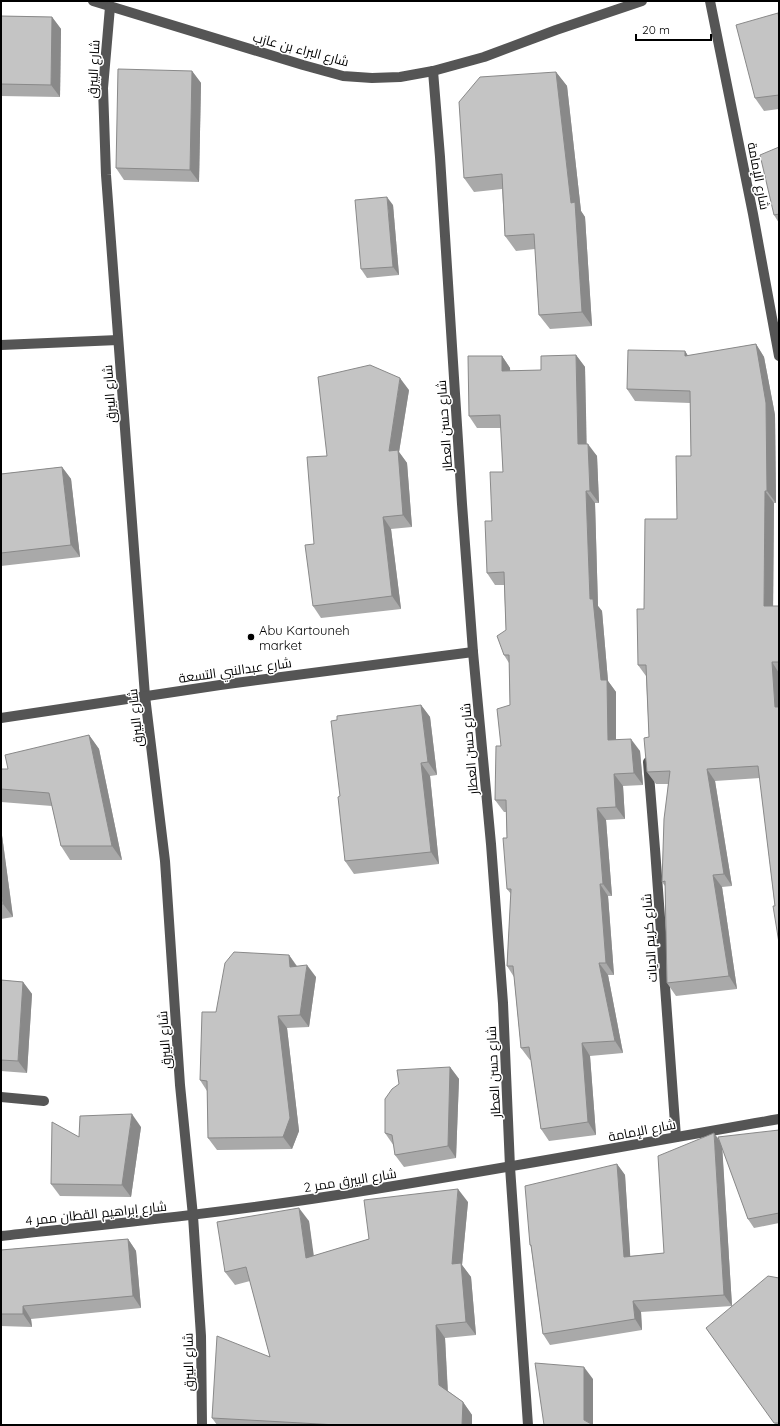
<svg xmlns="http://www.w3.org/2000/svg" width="780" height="1426" font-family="Quicksand,Cairo,sans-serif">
<rect width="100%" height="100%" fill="#fff"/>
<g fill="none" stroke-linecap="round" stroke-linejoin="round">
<g stroke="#555" stroke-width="10">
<path d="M93,1l210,64 40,11 29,2 28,-1 33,-6 51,-14 72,-27 86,-29"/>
<path d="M710,1l43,213 26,142"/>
<path d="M110,7l-7,81 3,87 39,521 20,165 15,224 13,131 8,120 1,89"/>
<path d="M433,71l7,86 22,347 11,148 18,192 12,159 7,164 18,258"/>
<path d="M1,345l117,-5"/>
<path d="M1,718l219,-33 253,-33"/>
<path d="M648,762l7,87 21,288"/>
<path d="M1,1097l43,4"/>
<path d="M1,1236c110,-12 220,-23 330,-40 150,-23 299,-51 448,-77"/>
</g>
</g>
<g fill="#a9a9a9">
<path d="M778,13l1,2v94l-15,2 -9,-13z"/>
<path d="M1,16l51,1 9,12 -1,68 -59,-1z"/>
<path d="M192,71l9,12 -2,99 -75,-2 -8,-12z"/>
<path d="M556,72l11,14 14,125 4,6 7,109 -42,3 -11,-14 -4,-66 -19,2 -11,-15 -3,-47 -28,3 -10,-14z"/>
<path d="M779,147v76l-5,-8z"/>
<path d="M393,205l6,70 -32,3 -6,-9z"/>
<path d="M756,344l8,13 11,58 1,88h-2l-1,103h6v337l-19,-165 -45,3 17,105 -10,1 15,102 -61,7 -9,-13 -2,-97 -3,-4 6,-98h-12l-9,-12 2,-35 -3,-61 -8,-11 6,-56 33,-90 14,-63 -1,-53 -55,-2 -8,-12 58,-38 3,5z"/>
<path d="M576,355l9,12 1,77 11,12 2,47h-4l3,103 4,5 6,70 8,11v48l24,11 3,34 -20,1 2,33 -19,1 6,76h-4l6,79h-6l15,78 -33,3 6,79 -47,6 -8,-12 -10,-69h-1l-9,-12 -7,-71 -7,-11 4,-72 -4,-5v-51l-1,-26h-2l-9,-12 6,-54 9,-41 -1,-42 -5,-8 2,-25 -2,-45h-9l-8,-12 5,-52 11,-49 -2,-44h-24l-8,-12 33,-60 8,12v3l31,-1z"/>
<path d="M409,390l-10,62 8,11 5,64 -21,2 10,80 -80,9 -8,-12 1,-62 13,-88z"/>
<path d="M62,467l9,12 9,78 -79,9v-92z"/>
<path d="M421,705l9,12 7,58 -7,1 9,88 -85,10 -9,-13z"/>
<path d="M89,735l10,14 23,111h-52l-9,-14 -9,-40 -51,-4v-33h7z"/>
<path d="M1,828l12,89 -12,2z"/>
<path d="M289,955l8,11 19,11 -7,50 -22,1 12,103 -7,18 -75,1 -9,-12 -1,-47 -7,-11 16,-68z"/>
<path d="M1,980l22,2 9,12 -5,79 -26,-2z"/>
<path d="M450,1067l9,12 -3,79 -52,9 -9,-12 -1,-9 -9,-13 14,-49z"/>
<path d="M141,1127l-10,70 -71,-1 -9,-12 28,-47z"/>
<path d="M779,1130v93l-25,5 -6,-9 -26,-72 10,159 -91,6 1,18 -92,15 -7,-11 -12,-87 -1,-2 87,-81 8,11 5,81 34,-3 56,-112z"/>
<path d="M468,1202l-6,63 9,12 5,58 -31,3 3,53 15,11 9,13v10h-255l-5,-7 58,-61 -20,-76 -15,4 -10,-13 84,-51 4,35 56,-17z"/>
<path d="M128,1239l8,12 5,57 -110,11 1,8 -31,-1v-76z"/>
<path d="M779,1278v147h-3l-70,-97z"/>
</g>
<g fill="#898989">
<path d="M52,17l9,12 -1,68 -9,-12z"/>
<path d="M192,71l9,12 -2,99 -9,-12z"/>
<path d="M556,72l11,14 14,125 4,6 7,109 -10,-14 -11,-109z"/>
<path d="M387,197l6,8 6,70 -6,-8z"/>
<path d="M756,344l8,13 11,58 1,88 -9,-12z"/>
<path d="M685,351l8,13 -8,-8z"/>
<path d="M576,355l9,12 2,90 -9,-13z"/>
<path d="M502,356l8,12 1,16 -9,-13z"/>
<path d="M400,378l9,12 -10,62 8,11 5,64 -9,-12 -14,-64z"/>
<path d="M588,444l9,12 2,47 -9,-12z"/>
<path d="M62,467l9,12 9,78 -9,-12z"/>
<path d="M586,491l9,12 3,103 4,5 6,70 8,11v61l-8,-13 -18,-141z"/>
<path d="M765,491l9,12 -1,116 -9,-13z"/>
<path d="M383,517l8,12 10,80 -9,-13z"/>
<path d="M772,662l7,11v40l-4,-6z"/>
<path d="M421,705l9,12 7,58 -9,-13z"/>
<path d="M89,735l10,14 23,111 -10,-14z"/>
<path d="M631,739l9,12 3,34 -9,-12z"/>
<path d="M421,763l9,13 9,88 -8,-12z"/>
<path d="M707,769l8,12 17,105 -8,-12z"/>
<path d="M614,774l9,12 2,33 -9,-12z"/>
<path d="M597,808l9,12 6,76 -9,-12z"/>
<path d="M1,828l12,89 -10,-13 -2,-15z"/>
<path d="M713,875l9,12 15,102 -8,-13z"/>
<path d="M600,884l8,12 6,79 -8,-12z"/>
<path d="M289,955l8,12h-7z"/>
<path d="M599,963l9,12 15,78 -8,-12z"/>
<path d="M307,965l9,12 -7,50 -9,-12z"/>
<path d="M23,982l9,12 -5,79 -9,-12z"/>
<path d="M278,1016l9,12 12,103 -7,18 -9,-12z"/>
<path d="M582,1043l8,13 6,79 -8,-13z"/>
<path d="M450,1067l9,12 -3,79 -8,-12z"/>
<path d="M132,1114l9,13 -10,70 -9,-12z"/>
<path d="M714,1133l8,11 10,162 -8,-11z"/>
<path d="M617,1164l8,11 6,92 -7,-10z"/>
<path d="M458,1189l10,13 -6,63 9,12 5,58 -10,-13 -14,-58z"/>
<path d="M299,1208l10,13 7,50 -10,-13z"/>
<path d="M128,1239l8,12 5,57 -8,-12z"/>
<path d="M633,1301l8,11 1,18 -7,-11z"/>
<path d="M23,1306l8,13 1,8 -9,-13z"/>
<path d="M436,1325l9,13 3,61 -9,-14z"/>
<path d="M584,1367l9,12v46l-9,-5z"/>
<path d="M463,1402l9,13v10h-10z"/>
</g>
<g fill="#c4c4c4" stroke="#898989">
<path d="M778,13l1,6v76l-24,3 -19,-73z"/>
<path d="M1,16l51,1 -1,68 -50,-1z"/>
<path d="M118,69l74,2 -2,99 -74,-2z"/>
<path d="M556,72l15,131 4,-1 7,110 -43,3 -5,-81 -29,2 -3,-62 -38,4 -5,-76 21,-25z"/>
<path d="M779,147v67l-5,1 -14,-60z"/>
<path d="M387,197l6,70 -32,2 -6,-69z"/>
<path d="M756,344l10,59 1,88h-2l-1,115h15v56h-7l3,45h4v236l-6,-37h2l-17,-140 -51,3 17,105 -11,1 16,101 -62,7 -2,-102 -3,1 2,-63 6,-48 -23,1 -3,-34 5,-1 -3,-72h-8l-1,-56h7l1,-90h32l-1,-63h15l-1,-65 -63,-2 1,-39 57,1v5z"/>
<path d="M576,355l2,89h10l2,47h-4l4,108h3l8,81h6l1,60 23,-1 3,34 -20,1 2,33 -19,1 6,76h-3l6,79h-7l16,78 -33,2 6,79 -47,7 -12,-82 -8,1 -8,-82h-6l4,-77h-4l-4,-51h4l-1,-38h-11l1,-54h5l-4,-37 13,-4 -1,-50h-5l-7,-19 9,-6 -2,-58 -17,1 -2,-52h7l-2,-49h13l-3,-57 -31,1 -1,-60h34v15l39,-1v-14z"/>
<path d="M370,365l30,13 -11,73 9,-1 5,65 -20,2 9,79 -79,10 -8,-61 9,-1 -7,-87 20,-1 -9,-79z"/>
<path d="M62,467l9,78 -70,8v-79z"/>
<path d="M421,705l7,57 -7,1 10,89 -86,9 -7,-64 2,-1 -9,-75 6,-1v-4z"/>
<path d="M89,735l23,111h-51l-12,-53 -48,-4v-20h7l-3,-14z"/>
<path d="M1,889l2,15h-2z"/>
<path d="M234,952l55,3 1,12 17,-2 -7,50 -22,1 12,102 -7,19 -75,1 -1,-57 -7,-1 2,-68h14l9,-49z"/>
<path d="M1,980l22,2 -5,79 -17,-1z"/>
<path d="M450,1067l-2,79 -53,9 -3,-20 -7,-2v-34l7,-10 7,-5 -2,-14z"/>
<path d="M132,1114l-10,71 -71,-1 1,-62 27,15 1,-21z"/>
<path d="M779,1130v83l-31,6 -30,-82z"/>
<path d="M714,1133l10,162 -91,6 2,18 -92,15 -12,-89h-1l-5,-59 92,-22 7,93 40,-4 -6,-97z"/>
<path d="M458,1189l-6,75 9,-1 5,59 -30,3 3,60 24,17 -1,23h-26l-1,-1 -1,1h-97l-125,-7 5,-82 53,21 -24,-90 -21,5 -8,-50 82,-14 7,50 63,-19 -5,-39z"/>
<path d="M128,1239l5,57 -110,10v8h-22v-64z"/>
<path d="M768,1276l11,2v145h-5l-68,-95z"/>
<path d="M535,1363l49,4v53l9,5h-49z"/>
</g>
<circle fill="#000" stroke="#fff" stroke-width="1.5" cx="251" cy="637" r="4"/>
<g text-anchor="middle" stroke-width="3" stroke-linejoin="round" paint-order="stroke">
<g font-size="13" fill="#000" stroke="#fff">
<text transform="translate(301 49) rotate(15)" y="5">شارع البراء بن عازب</text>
<text transform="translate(93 69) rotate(-87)" y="5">شارع البيرق</text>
<text transform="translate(759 176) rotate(79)" y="5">شارع الإمامة</text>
<text transform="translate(109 394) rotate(-94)" y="5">شارع البيرق</text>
<text transform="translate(444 426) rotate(-94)" y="5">شارع حسن العطار</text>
<text transform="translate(235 670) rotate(-8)" y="5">شارع عبدالنبي التسعة</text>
<text transform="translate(135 718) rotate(-96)" y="5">شارع البيرق</text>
<text transform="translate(469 749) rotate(-95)" y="5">شارع حسن العطار</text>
<text transform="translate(649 938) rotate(-94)" y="5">شارع كريم الديات</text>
<text transform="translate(164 1040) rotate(-94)" y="5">شارع البيرق</text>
<text transform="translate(493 1072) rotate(-93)" y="5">شارع حسن العطار</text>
<text transform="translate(642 1130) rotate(-11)" y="5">شارع الإمامة</text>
<text transform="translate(350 1180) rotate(-9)" y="5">شارع البيرق ممر 2</text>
<text transform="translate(96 1213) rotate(-6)" y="5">شارع إبراهيم القطان ممر 4</text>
<text transform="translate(188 1362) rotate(-91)" y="5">شارع البيرق</text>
</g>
<g font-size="13" fill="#000" stroke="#fff" text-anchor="start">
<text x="259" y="635">Abu Kartouneh<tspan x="259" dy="15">market</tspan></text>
</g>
</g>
<rect width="780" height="1426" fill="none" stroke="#000000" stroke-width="4"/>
<path d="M636 34v6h75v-6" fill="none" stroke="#000000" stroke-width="2"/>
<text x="642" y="34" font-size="12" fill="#000000" stroke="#ffffff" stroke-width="3" paint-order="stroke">20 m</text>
</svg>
